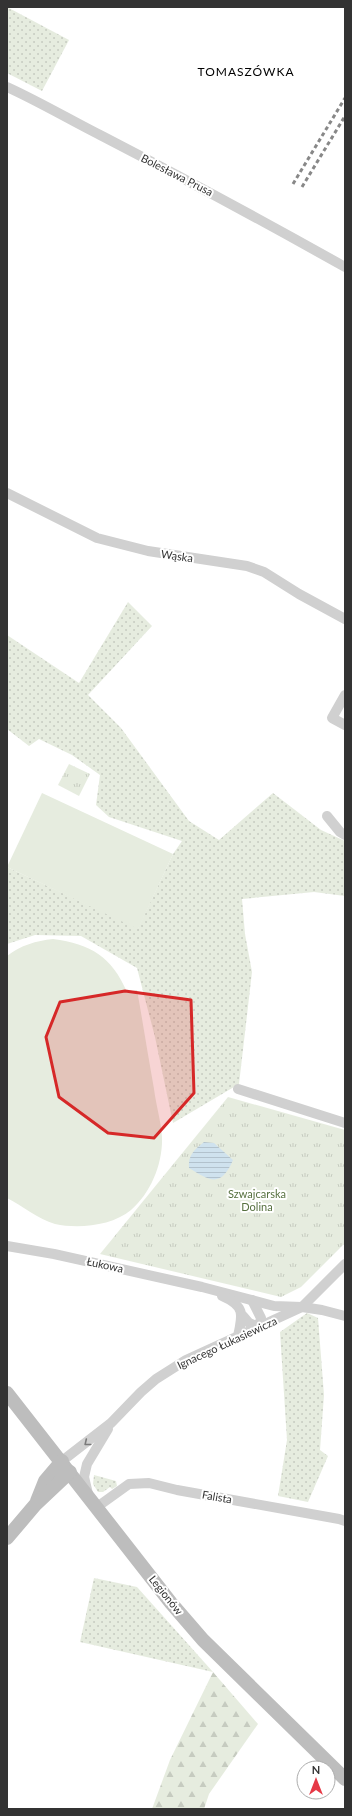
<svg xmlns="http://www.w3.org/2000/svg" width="352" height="1816" font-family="Lato,sans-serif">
<defs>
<pattern id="grass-dots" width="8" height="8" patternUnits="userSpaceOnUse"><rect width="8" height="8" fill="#e6ecdf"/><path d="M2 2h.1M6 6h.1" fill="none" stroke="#c6cbc0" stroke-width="1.8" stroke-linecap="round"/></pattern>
<pattern id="forest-firs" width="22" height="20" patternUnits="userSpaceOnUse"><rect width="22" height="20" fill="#e6ecdf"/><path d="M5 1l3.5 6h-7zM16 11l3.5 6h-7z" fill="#c6cbc0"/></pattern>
<pattern id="park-tufts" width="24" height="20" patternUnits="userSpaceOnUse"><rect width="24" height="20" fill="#e6ecdf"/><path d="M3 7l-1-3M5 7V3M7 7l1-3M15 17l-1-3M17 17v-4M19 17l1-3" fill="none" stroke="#c6cbc0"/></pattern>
<pattern id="water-rules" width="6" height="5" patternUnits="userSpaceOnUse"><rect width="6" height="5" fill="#cfe2ee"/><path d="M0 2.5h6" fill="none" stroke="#b2c2cd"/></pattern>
</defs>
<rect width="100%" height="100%" fill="#fff"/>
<g fill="url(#grass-dots)">
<path d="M7,7l62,33 -27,51 -35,-18z"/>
<path d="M128,602l24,24 -64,69 33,33 68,93 30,19 54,-47 48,37 24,11v55l-31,-4 -72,7 3,35 7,38 -13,112 -66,39 -18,-86 -18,-69 -56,-32 -46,-1 -28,9v-77l131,61 35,-74 9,-13 -73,-24 -13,-12 4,-30 -28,-20 -33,-16 -10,7 -22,-17v-94l72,48z"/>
<path d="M307,1313l11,5 6,77 -4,55 8,6 -20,46 -30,-6 9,-56 -7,-108z"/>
<path d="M94,1475l22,6 1,5 -5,3 -2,-2 -7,5h-5l-5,-8z"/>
<path d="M94,1578l43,9 76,85 -133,-30z"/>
</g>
<path fill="url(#forest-firs)" d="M213,1672l45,52 -49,70 -5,15h-52l18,-49z"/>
<g fill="url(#park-tufts)">
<path d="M69,764l21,10 -11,22 -21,-11z"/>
<path d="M228,1097l117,33v113l-44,44 -20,10 -181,-43z"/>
</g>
<g fill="#e6ecdf">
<path d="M42,793l131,61 -35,75 -131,-62z"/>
<path d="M53,939c38,5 59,18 74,53l10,-2c6,33 11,66 17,99 2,16 7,32 8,48 1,26 -11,56 -31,73 -19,16 -53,19 -76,14 -17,-5 -32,-18 -48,-26v-242c14,-11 29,-15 46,-17z"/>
</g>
<path fill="url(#water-rules)" d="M204,1142l10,1 19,17c-12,28 -23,21 -44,8 -1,-13 5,-18 15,-26z"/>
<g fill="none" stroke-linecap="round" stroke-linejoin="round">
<g stroke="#d0d0d0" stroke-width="10">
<path d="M7,87c33,15 65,34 97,50 81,42 161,85 241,130"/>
<path d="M7,493l90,45 51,13 99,15 17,6 35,22 46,25"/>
<path d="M345,695l-13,23 13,7"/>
<path d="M327,816l13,16 5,3"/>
<path d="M238,1089l107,34"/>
<path d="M7,1246l47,8 148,33 72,19 28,1 20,3 23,6"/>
<path d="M222,1296c23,10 21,18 16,40"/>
<path d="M243,1316l6,7 10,4 2,-9 -9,-18"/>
<path d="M62,1461l49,-38 30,-31 15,-13 30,-19 116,-53 43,-43"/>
<path d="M88,1494l-4,-17 3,-13 21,-35"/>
<path d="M97,1507l32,-23 20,-1 28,7 162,29 6,2"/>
</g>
<g stroke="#bdbdbd" stroke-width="14">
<path d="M7,1393l164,210 32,37 142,139"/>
<path d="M37,1501l8,-20 17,-20"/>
<path d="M7,1538l28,-33 35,-33"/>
</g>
<g stroke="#888" stroke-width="3" stroke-dasharray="4 3" stroke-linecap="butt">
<path d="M293,184l52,-86"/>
<path d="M302,187l43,-71"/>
</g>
</g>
<defs><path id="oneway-chevron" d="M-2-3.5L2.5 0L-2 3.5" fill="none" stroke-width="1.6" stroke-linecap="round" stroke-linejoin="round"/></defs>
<use stroke="#7a7a7a" href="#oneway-chevron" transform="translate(87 1443) rotate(141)"/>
<path fill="#d62828" fill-opacity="0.2" stroke="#d62828" stroke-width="3" stroke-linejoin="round" d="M125,991l66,9 3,93 -40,45 -46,-5 -49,-36 -13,-60 14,-35z"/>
<g text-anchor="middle" stroke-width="4" stroke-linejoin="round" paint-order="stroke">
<g font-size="11" fill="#333" stroke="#fff">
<text transform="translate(177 175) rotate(27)" y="4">Bolesława Prusa</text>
<text transform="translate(177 556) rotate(8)" y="4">Wąska</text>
<text transform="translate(105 1265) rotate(12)" y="4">Łukowa</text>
<text transform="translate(227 1343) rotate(-25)" y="4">Ignacego Łukasiewicza</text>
<text transform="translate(217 1497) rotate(10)" y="4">Falista</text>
<text transform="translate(166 1595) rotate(51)" y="4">Legionów</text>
</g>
<g font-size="11" fill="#56703f" stroke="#fff">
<text x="257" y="1198">Szwajcarska<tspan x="257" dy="13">Dolina</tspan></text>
</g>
<g font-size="12" letter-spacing="1" fill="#000" stroke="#fff">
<text x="246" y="76">TOMASZÓWKA</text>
</g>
</g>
<rect width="352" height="1816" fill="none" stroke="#333333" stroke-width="16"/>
<g transform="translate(316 1780)"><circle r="19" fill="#ffffff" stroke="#adadad"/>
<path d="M0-3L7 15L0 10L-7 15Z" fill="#e63946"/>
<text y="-6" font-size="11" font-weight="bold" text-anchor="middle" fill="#333333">N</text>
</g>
</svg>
